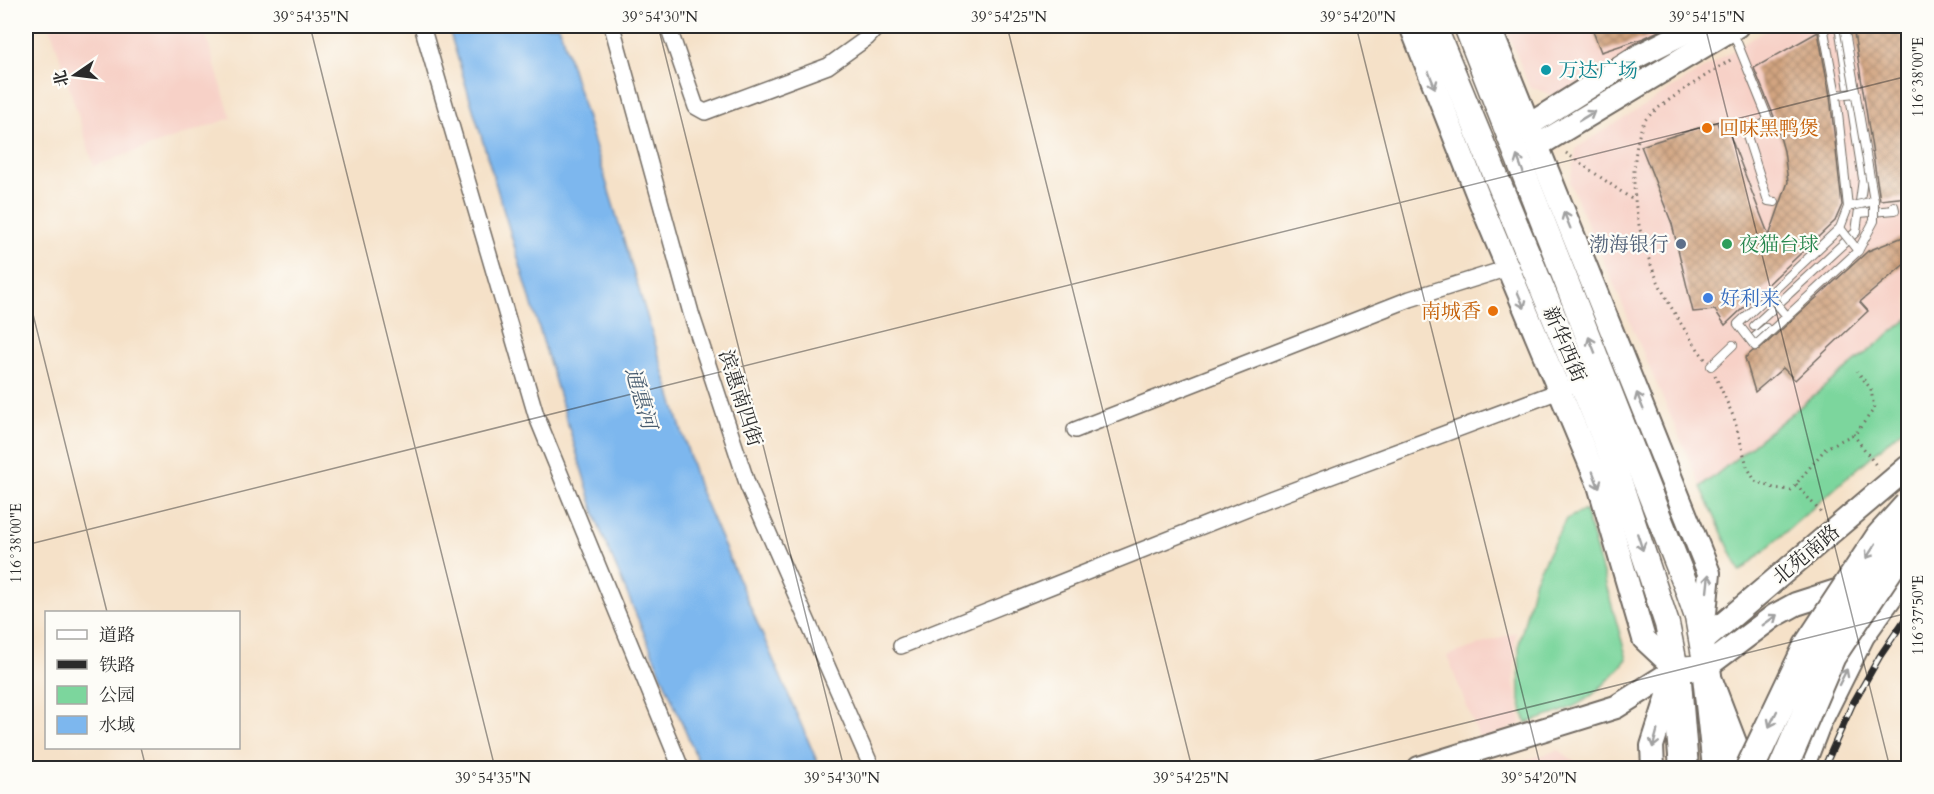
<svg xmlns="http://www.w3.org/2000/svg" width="1934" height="794" font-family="Cardo,'Noto Serif SC',serif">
<defs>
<pattern id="building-cross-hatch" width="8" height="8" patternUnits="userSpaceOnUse" patternTransform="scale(1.5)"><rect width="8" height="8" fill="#d2a480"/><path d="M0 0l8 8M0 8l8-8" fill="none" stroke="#ab8669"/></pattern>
</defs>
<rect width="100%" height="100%" fill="#fdfcf7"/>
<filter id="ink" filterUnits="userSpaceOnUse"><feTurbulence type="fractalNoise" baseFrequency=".0167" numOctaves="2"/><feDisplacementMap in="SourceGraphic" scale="12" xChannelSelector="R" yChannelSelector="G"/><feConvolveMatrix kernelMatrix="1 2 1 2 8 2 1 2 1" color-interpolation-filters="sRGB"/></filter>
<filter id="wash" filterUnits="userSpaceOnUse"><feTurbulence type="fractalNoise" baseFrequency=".008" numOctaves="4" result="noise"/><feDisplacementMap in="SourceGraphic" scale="24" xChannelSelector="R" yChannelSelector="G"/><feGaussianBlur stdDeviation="1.35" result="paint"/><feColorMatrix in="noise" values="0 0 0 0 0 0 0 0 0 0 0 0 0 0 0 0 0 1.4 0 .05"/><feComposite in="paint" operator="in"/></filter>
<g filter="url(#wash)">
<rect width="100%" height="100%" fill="#f5e1c8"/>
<g fill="#f7d1c7">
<path d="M50,26h153l28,92 -137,48z"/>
<path d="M1505,26h176l-125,71 -27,-11z"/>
<path d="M1772,26h136v293l-207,168 -131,-304 6,-35z"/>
<path d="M1516,632l-2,51 8,41 -42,16 -33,-84z"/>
<path d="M1559,750l25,18h-86z"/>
</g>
<g fill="#7cd69d" stroke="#548064" stroke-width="1.5">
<path d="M1908,319v105l-168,148 -39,-85z"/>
<path d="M1585,510l42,149c-35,42 -48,49 -101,64l-6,-22 -1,-57 16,-65 31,-60z"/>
</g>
<path fill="#7db7ee" stroke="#54718c" stroke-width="1.5" d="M448,26h111l140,462 121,280h-119l-102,-241z"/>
<g id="blocks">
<g fill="url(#building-cross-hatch)">
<path d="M1591,26h78l-25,12 -43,14z"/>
<path d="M1853,26h55v171l-28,3z"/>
<path d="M1818,32l12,64 12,109 -7,16 -110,104 -10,-15 -22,2 -21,-88 -31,-78 76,-24 3,9 7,-3 42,108 19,-54 -4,-31 -9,-32 -21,-51z"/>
<path d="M1908,235v26l-48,41 8,9 -73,69 -12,-12 -28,24 -10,-34 8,-7 6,-1 109,-99z"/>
</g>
</g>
</g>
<g filter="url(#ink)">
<use href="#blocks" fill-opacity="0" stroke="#726b62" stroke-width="1.5"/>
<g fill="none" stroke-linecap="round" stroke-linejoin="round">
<g stroke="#726b62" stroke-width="10">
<g id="lane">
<path d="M1732,30l37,91 -23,12 22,68 7,1"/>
<path d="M1859,213l36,-3 -1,-4"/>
<path d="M1754,326l102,-94 7,-53 -24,-153"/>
<path d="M1751,340l15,-12"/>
<path d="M1711,366l22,-21"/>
</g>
</g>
<g stroke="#726b62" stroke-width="18">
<g id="street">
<path d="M422,26l114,389 145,353"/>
<path d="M612,26l79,287 57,173 124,282"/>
<path d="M668,26l28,81 9,5 123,-46 39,-28 11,-12"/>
<path d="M1075,430l335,-131 98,-31"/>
<path d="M901,646l369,-147 297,-111"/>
</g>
</g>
<g stroke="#726b62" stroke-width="26">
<g id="secondary">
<path d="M1411,26l71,180 117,279 45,154 32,30"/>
<path d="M1489,26l220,547 -6,60"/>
<path d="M1529,125l111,-70 58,-29"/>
<path d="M1537,146l200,-120"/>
<path d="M1703,641l205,-174"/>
<path d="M1419,768l197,-61 60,-38"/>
<path d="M1653,768l-1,-22 22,-69"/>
<path d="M1740,768l-1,-15 -33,-86 68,-51 22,-12 112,-36"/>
<path d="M1802,768l17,-44 44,-88 45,-63"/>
</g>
</g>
<g stroke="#726b62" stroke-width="27">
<g id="primary">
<path d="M1434,26l176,427 57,171 9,45"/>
<path d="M1466,26l220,560 11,31 9,50 -30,2"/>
</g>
</g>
<g stroke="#726b62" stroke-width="32">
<g id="highway">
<path d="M1706,667l11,101"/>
<path d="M1676,669l8,99"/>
</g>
</g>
<g stroke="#726b62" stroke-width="3" stroke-dasharray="1.5 4.5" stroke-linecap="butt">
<path d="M1566,153l67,47"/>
<path d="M1705,359c-41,-56 -73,-117 -71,-188 1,-15 3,-35 10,-49 5,-12 74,-54 88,-63"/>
<path d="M1715,375l19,43 13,48 8,15 19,7 17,2 35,-42 30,-15 18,-24 -3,-20 -14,-18"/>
<path d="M1853,434l25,34"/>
<path d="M1796,484l27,31"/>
</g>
<use href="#lane" stroke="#fff" stroke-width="8"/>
<use href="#street" stroke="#fff" stroke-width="15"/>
<use href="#secondary" stroke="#fff" stroke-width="22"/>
<use href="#primary" stroke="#fff" stroke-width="24"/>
<use href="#highway" stroke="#fff" stroke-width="28"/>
<g stroke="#2b2b2b" stroke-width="7">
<path id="rail" d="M1824,768l28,-63 28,-49 28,-41"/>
</g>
<use href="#rail" stroke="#fdfcf7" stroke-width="4.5" stroke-dasharray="14" stroke-linecap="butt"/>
<g stroke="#726b62" stroke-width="10" stroke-linecap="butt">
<g id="lane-bridge">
<path d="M1823,26l13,69 12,112 -8,21 -102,96 17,22 103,-95 16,-30v-20l-30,-175"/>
<path d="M1836,95l20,-2"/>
<path d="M1848,207l26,-6"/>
<path d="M1840,228l18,23"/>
<path d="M1769,295l18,21"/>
</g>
</g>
<g stroke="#726b62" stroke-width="32" stroke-linecap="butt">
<g id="highway-bridge">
<path d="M1750,768l58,-122 72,-109 28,-31"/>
<path d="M1783,768l48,-112 77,-116"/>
</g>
</g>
<use href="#lane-bridge" stroke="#fff" stroke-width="8"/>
<use href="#highway-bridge" stroke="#fff" stroke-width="28"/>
</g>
<defs><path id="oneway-shaft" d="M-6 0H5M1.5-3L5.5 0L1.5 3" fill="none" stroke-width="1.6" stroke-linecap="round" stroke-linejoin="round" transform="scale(1.5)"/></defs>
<g stroke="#a0a0a0">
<use href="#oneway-shaft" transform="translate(1432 80) rotate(68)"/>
<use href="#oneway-shaft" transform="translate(1587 116) rotate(-31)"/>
<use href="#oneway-shaft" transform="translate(1520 164) rotate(-111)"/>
<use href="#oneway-shaft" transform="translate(1567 220) rotate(-112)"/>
<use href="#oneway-shaft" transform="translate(1521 300) rotate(67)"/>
<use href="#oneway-shaft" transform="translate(1592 345) rotate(-112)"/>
<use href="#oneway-shaft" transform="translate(1640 401) rotate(-112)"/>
<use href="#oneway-shaft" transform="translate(1596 480) rotate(69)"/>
<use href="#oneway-shaft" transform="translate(1640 542) rotate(72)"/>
<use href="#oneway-shaft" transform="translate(1871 551) rotate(123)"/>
<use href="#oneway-shaft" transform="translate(1708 583) rotate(-84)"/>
<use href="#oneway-shaft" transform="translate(1770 620) rotate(-36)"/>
<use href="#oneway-shaft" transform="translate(1843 677) rotate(-63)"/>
<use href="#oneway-shaft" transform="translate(1773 719) rotate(116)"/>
<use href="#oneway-shaft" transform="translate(1655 739) rotate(105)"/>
</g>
</g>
<path fill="none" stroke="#2b2b2b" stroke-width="1.5" stroke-opacity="0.45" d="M310,26l185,742M658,26l186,742M1007,26l185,742M1356,26l185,742M1705,26l185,742M26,286l81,326M26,545l1882,-469M141,748l5,20M1284,768l624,-155"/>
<circle fill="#0f9aa8" stroke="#fdfcf7" stroke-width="2" cx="1546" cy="70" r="6"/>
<g fill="#e8710a" stroke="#fdfcf7" stroke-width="2">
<circle cx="1707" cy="128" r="6"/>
<circle cx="1493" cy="311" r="6"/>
</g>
<circle fill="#5c6f8a" stroke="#fdfcf7" stroke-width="2" cx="1681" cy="244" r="6"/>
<circle fill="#2e9e5b" stroke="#fdfcf7" stroke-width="2" cx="1727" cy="244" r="6"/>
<circle fill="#3f7fe0" stroke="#fdfcf7" stroke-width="2" cx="1708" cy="298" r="6"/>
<g text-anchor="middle" stroke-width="4.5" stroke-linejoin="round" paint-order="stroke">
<g font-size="20" fill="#0d838f" stroke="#fdfcf7" text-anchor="start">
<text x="1558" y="77">万达广场</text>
</g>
<g font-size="20" fill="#c56008" stroke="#fdfcf7" text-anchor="start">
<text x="1719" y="135">回味黑鸭煲</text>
<text x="1481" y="318" text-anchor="end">南城香</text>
</g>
<g font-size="20" fill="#4e5e75" stroke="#fdfcf7" text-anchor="end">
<text x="1669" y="251">渤海银行</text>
</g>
<g font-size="20" fill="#27864d" stroke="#fdfcf7" text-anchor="start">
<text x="1739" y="251">夜猫台球</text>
</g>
<g font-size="20" fill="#366cbe" stroke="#fdfcf7" text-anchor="start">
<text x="1720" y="305">好利来</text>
</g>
<g font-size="20" fill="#2b2b2b" stroke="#fdfcf7">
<text transform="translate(1565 344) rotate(67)" y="7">新华西街</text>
<text transform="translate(741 398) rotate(72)" y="7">滨惠南四街</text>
<text transform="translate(1806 554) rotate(-40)" y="7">北苑南路</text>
</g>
<g font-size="21" font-style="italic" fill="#485c6f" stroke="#fdfcf7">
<text transform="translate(641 398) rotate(74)" y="7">通惠河</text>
</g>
</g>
<rect width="1934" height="794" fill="none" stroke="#fdfcf7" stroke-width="66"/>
<rect x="45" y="611" width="195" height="138" fill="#fdfcf7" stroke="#a9a8a5" stroke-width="1.5"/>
<rect x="57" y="630" width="30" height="9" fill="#ffffff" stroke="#a9a8a5" stroke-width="1.5"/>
<text x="99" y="641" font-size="18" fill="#2b2b2b">道路</text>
<rect x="57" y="660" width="30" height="9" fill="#2b2b2b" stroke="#a9a8a5" stroke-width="1.5"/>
<text x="99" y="671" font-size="18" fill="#2b2b2b">铁路</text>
<rect x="57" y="686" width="30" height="18" fill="#7cd69d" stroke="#a9a8a5" stroke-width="1.5"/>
<text x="99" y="701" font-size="18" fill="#2b2b2b">公园</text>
<rect x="57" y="716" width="30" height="18" fill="#7db7ee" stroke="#a9a8a5" stroke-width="1.5"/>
<text x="99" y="731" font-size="18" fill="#2b2b2b">水域</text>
<g transform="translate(75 75) rotate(256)" stroke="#fdfcf7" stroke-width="4.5" paint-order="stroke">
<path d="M0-4.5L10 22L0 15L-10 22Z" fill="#2b2b2b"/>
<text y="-9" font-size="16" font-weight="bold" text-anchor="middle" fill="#2b2b2b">北</text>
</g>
<rect x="33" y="33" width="1868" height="728" fill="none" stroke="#2b2b2b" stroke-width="2"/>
<g font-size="15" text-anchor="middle" fill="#2b2b2b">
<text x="311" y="22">39°54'35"N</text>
<text x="660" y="22">39°54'30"N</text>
<text x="1009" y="22">39°54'25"N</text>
<text x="1358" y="22">39°54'20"N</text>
<text x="1707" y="22">39°54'15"N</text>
<text transform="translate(1918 77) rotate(-90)" y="5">116°38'00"E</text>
<text transform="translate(16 543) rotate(-90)" y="5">116°38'00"E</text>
<text transform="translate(1918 615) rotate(-90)" y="5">116°37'50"E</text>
<text x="493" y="783">39°54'35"N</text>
<text x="842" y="783">39°54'30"N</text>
<text x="1191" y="783">39°54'25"N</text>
<text x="1539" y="783">39°54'20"N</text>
</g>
</svg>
